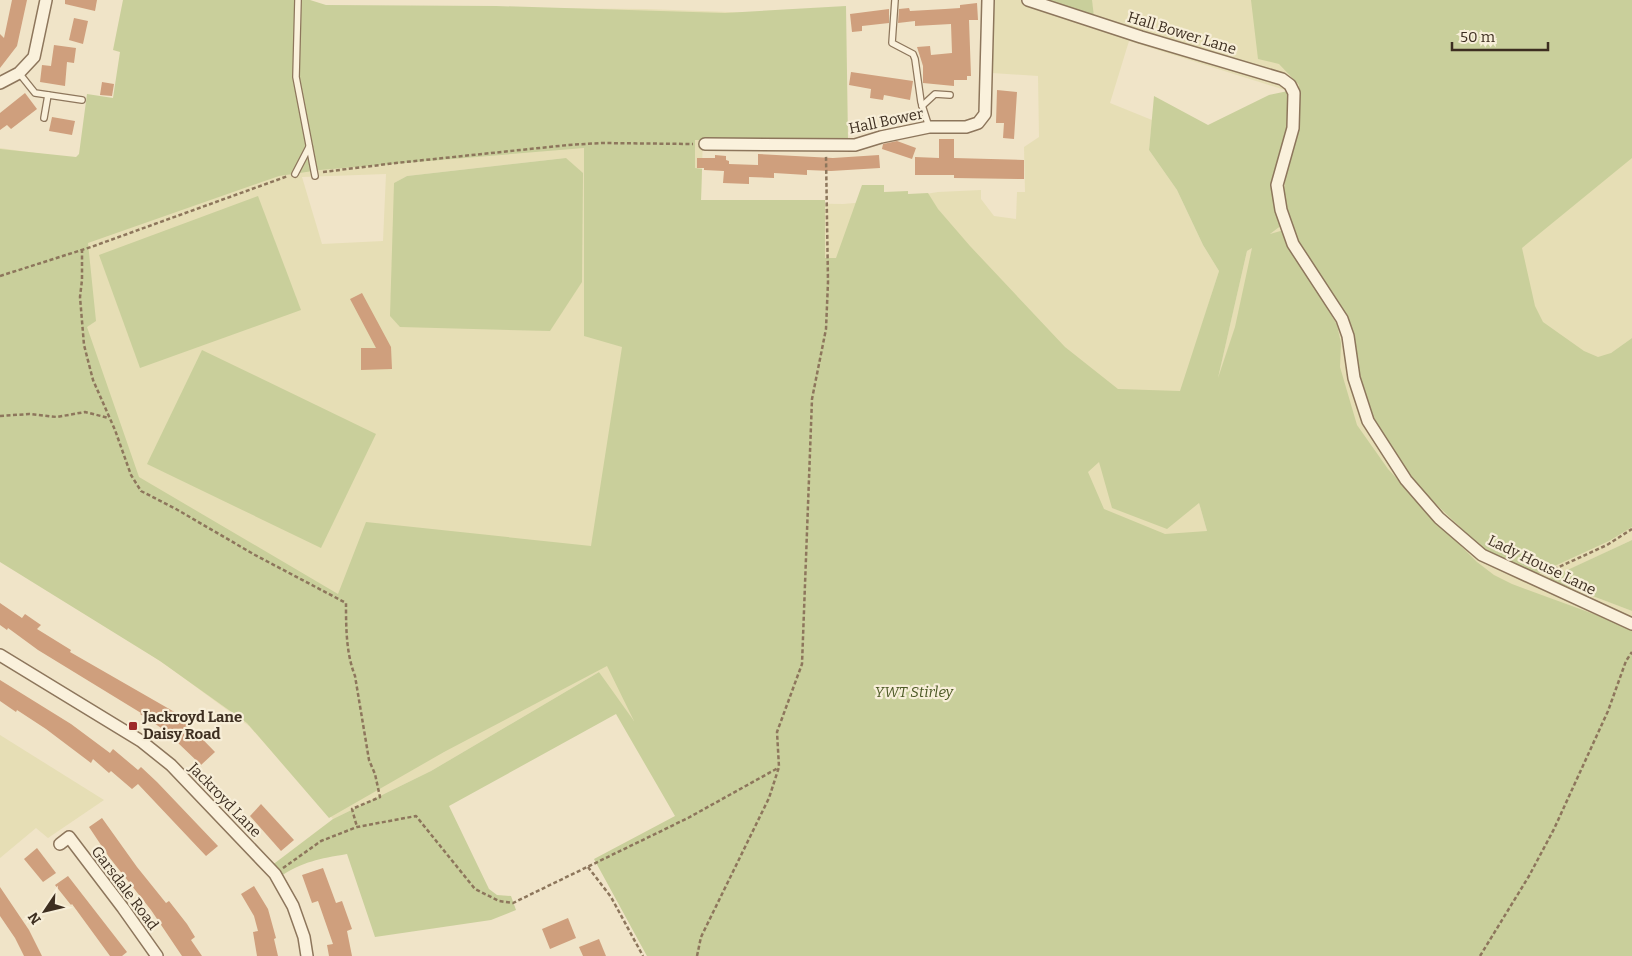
<svg xmlns="http://www.w3.org/2000/svg" width="1632" height="956" font-family="Bitter,serif">
<rect width="100%" height="100%" fill="#f0e4c8"/>
<g fill="#e6deb5" fill-rule="evenodd">
<path d="M306,0l17,6 322,3 193,7 -135,120 -2,66 142,2 46,-4 49,-8 43,-2v9l13,17 22,3 1,-27h8l-1,-45 15,-10 -1,-61 -46,-3 2,-73h638v338l-29,21 29,29v152l-83,39 83,32v223l-147,122h-838l-52,-96 92,-49 -88,-139 -168,99 -98,48 -84,-93 -83,-61 -90,-60 -76,-45v-412l78,11 37,-65zM1129,41l159,50 -1,35 -16,59 11,40 -35,26 -37,161 19,196 -30,-105 -18,-112 38,-120 -16,-26 -26,-55 -28,-40 3,-30 -42,-17zM566,158l-172,25 13,-7zM386,174l-3,67 -61,3 -20,-67z"/>
<path d="M0,735l104,65 -56,38 -12,-10 -36,30z"/>
</g>
<g fill="#c9cf9b" fill-rule="evenodd">
<path d="M123,0h187l16,5 170,1 229,7 121,-7 2,134h-153v28l7,1 -1,31h124v58h11l26,-73h22v7l24,-1v3l20,-1 10,16 32,37 95,101 53,42 62,2 39,-120 -16,-26 -26,-55 -28,-40 5,-54 54,29 61,-30 19,-4 -1,35 -16,59 11,40 -12,9 14,-4 53,95 4,18 -1,24 17,58 31,44 54,58 35,35 17,13 18,9 120,44v328h-985l-53,-97 81,-43 -59,-102 -167,92 40,83 8,6 14,1 5,14 -25,10 -116,17 -28,-83c-29,5 -42,7 -68,23l-8,-11 62,-47 98,-48 168,-99 35,49 -27,-55 -163,86 -115,66 -82,-95 -87,-62 -160,-99v-413l76,8 3,-3 8,-60 26,4 7,-46 -7,-2zM584,148v188l38,11 -31,199 -225,-24 -28,72 -199,-117 -52,-150 9,-6 -8,-78 191,-67 41,-6zM1252,248l-17,79 -17,51 29,-127zM1099,462l13,46 55,21 32,-26 8,28 -42,3 -61,-25 -16,-37z"/>
<path d="M1045,0h47l2,17z"/>
<path d="M1251,0h381v158l-110,90 13,58 8,16 41,29 14,6 13,-4 21,-15v189l-23,14 -74,34 -50,-24 -71,-68 -36,-55 -10,-21 -12,-43 -2,-28 -8,-19 -47,-72 -11,-24 -4,-31 3,-23 12,-47v-35l-20,-21 -21,-5z"/>
<path d="M566,158l17,15 -1,109 -32,49 -150,-4 -10,-11 4,-133 13,-7z"/>
<path d="M258,196l43,114 -161,58 -41,-113z"/>
<path d="M202,350l174,84 -55,114 -174,-84z"/>
<path d="M1632,540v71l-84,-32z"/>
</g>
<g fill="#cf9f7d">
<path d="M12,0h15l-10,46 -17,22v-34l4,4z"/>
<path d="M65,0h32l-2,11 -30,-7z"/>
<path d="M977,3l1,17h-9l2,56h-4v4h-13v6l-31,-3v-17l-6,-19 13,-1 1,9 21,-2 -1,-29 -36,2v-5l-17,2 1,-14 10,-1 1,3 35,-2 15,-1v-3z"/>
<path d="M889,9v14l-27,3v5l-10,1 -2,-18z"/>
<path d="M74,18l14,3 -5,23 -14,-4z"/>
<path d="M54,45l22,3 -2,15 -7,-1 -2,24 -25,-4 2,-17 9,1z"/>
<path d="M851,72l62,9 -3,19 -26,-5 -1,5 -13,-2 1,-9 -22,-4z"/>
<path d="M102,82l12,2 -2,12 -12,-1z"/>
<path d="M997,90l20,2 -3,47 -11,-1 1,-15h-8z"/>
<path d="M25,93l12,16 -26,20 -4,-4 -7,5v-17z"/>
<path d="M52,117l23,4 -3,14 -23,-4z"/>
<path d="M939,139h15v19l70,2v19l-70,-1v-3h-39v-18l24,1z"/>
<path d="M897,141l19,7 -4,11 -30,-10 1,-5z"/>
<path d="M758,154l75,4 46,-3 1,13 -49,3 -24,-1v5l-33,-2v5l-25,-1v7l-26,-1 1,-12 -20,-1v-2h-7v-10h18v-3l11,1v4l3,1v3l29,1z"/>
<path d="M362,293l29,54 1,22 -31,1v-22h15l-26,-49z"/>
<path d="M0,603l22,15 3,-4 16,11 -4,4 34,21 -1,2 108,62 37,38 -14,13 -25,-24 2,-2 -38,-25 1,-1 -103,-63 -30,-22 -1,2 -7,-5z"/>
<path d="M0,680l71,44 39,29 3,-4 25,21 3,-3 16,15 61,64 -12,10 -68,-72 -6,5 -21,-18 -2,2 -16,-14 -2,4 -45,-34 -29,-19 -1,2 -16,-11z"/>
<path d="M261,804l33,36 -13,11 -31,-35z"/>
<path d="M102,818l35,49 29,36 3,-2 18,23 8,13 -4,3 11,16h-20l-31,-46 -42,-53 -20,-30z"/>
<path d="M37,848l19,25 -13,9 -19,-23z"/>
<path d="M323,868l13,35 6,-2 10,28 -5,2 5,25h-23l-2,-11 6,-1 -15,-43 -6,2 -10,-28z"/>
<path d="M68,876l59,76 -5,4h-12l-38,-52 -1,1 -16,-20z"/>
<path d="M254,886l14,23 8,29 -2,1 4,17h-21l-4,-24 5,-1 -4,-15 -13,-22z"/>
<path d="M0,887l29,43 13,26h-18l-9,-18 -15,-22z"/>
<path d="M568,918l8,20 -26,11 -8,-20z"/>
<path d="M599,939l7,17h-23l-4,-9z"/>
</g>
<g fill="none" stroke-linecap="round" stroke-linejoin="round">
<g stroke="#8d765c" stroke-width="8">
<g id="service">
<path d="M298,0l-2,77 19,99"/>
<path d="M895,0l-3,43 21,11 2,5 6,43 8,25"/>
<path d="M19,73l16,20 47,7"/>
<path d="M922,106l13,-12 15,1"/>
<path d="M44,118l4,-23"/>
<path d="M295,174l14,-27"/>
</g>
</g>
<g stroke="#8d765c" stroke-width="14">
<g id="minor">
<path d="M1028,0l113,37 141,42 8,6 4,8 -1,35 -16,57 4,25 12,34 49,75 6,17 6,42 14,43 38,59 33,38 43,37 150,69"/>
<path d="M0,83l19,-10 15,-16 12,-57"/>
<path d="M705,144l150,1 26,-8 48,-10h37l12,-4 7,-9 3,-114"/>
<path d="M0,655l141,86 30,24 104,109 18,32 11,31 3,19"/>
<path d="M60,844l9,-7 54,71 34,48"/>
</g>
</g>
<g stroke="#8d765c" stroke-width="2.5" stroke-dasharray="4 2.5" stroke-linecap="butt">
<path d="M323,172l73,-9 172,-18 34,-2 91,1"/>
<path d="M82,249v31l-2,17 4,48 9,35 22,50 16,45 10,16 35,18 79,46 91,48c0,24 0,50 9,73l14,84 6,14 5,23 -28,12 5,18"/>
<path d="M0,276l91,-29 197,-71"/>
<path d="M0,416l29,-2 28,3 28,-5 24,6"/>
<path d="M1548,572l59,-27 25,-16"/>
<path d="M588,867l23,30 32,59"/>
<path d="M283,868l38,-27 36,-14 59,-11 59,73 24,12 14,2 175,-85 90,-50"/>
<path d="M697,956l4,-19 68,-139 10,-31 -2,-35 25,-68 10,-265 14,-70 2,-47 -2,-126"/>
<path d="M1480,956l49,-80 25,-47 54,-118 18,-50 6,-9"/>
</g>
<use href="#service" stroke="#faf1dc" stroke-width="5.5"/>
<use href="#minor" stroke="#faf1dc" stroke-width="11"/>
</g>
<rect fill="#9e2a2b" stroke="#f7eed8" stroke-width="2" x="128" y="721" width="10" height="10" rx="2.5"/>
<g text-anchor="middle" stroke-width="4.5" stroke-linejoin="round" paint-order="stroke">
<g font-size="15" fill="#3d2e20" stroke="#f7eed8">
<text transform="translate(1182 33) rotate(17)" y="5">Hall Bower Lane</text>
<text transform="translate(886 121) rotate(-12)" y="5">Hall Bower</text>
<text transform="translate(1542 565) rotate(26)" y="5">Lady House Lane</text>
<text transform="translate(225 800) rotate(46)" y="5">Jackroyd Lane</text>
<text transform="translate(125 888) rotate(53)" y="5">Garsdale Road</text>
</g>
<g font-size="15" font-style="italic" fill="#4d5a26" stroke="#f7eed8">
<text x="914" y="697">YWT Stirley</text>
</g>
<g font-size="15" font-weight="bold" fill="#3d2e20" stroke="#f7eed8" text-anchor="start">
<text x="143" y="722">Jackroyd Lane<tspan x="143" dy="17">Daisy Road</tspan></text>
</g>
</g>
<g transform="translate(45 911) rotate(235)" stroke="#f7eed8" stroke-width="4" paint-order="stroke">
<path d="M0-4L9 19L0 12L-9 19Z" fill="#3d2e20"/>
<text y="-8" font-size="14" font-weight="bold" text-anchor="middle" fill="#3d2e20">N</text>
</g>
<path d="M1452 42v8h96v-8" fill="none" stroke="#3d2e20" stroke-width="2.5"/>
<text x="1460" y="42" font-size="15" fill="#3d2e20" stroke="#f7eed8" stroke-width="4" paint-order="stroke">50 m</text>
</svg>
